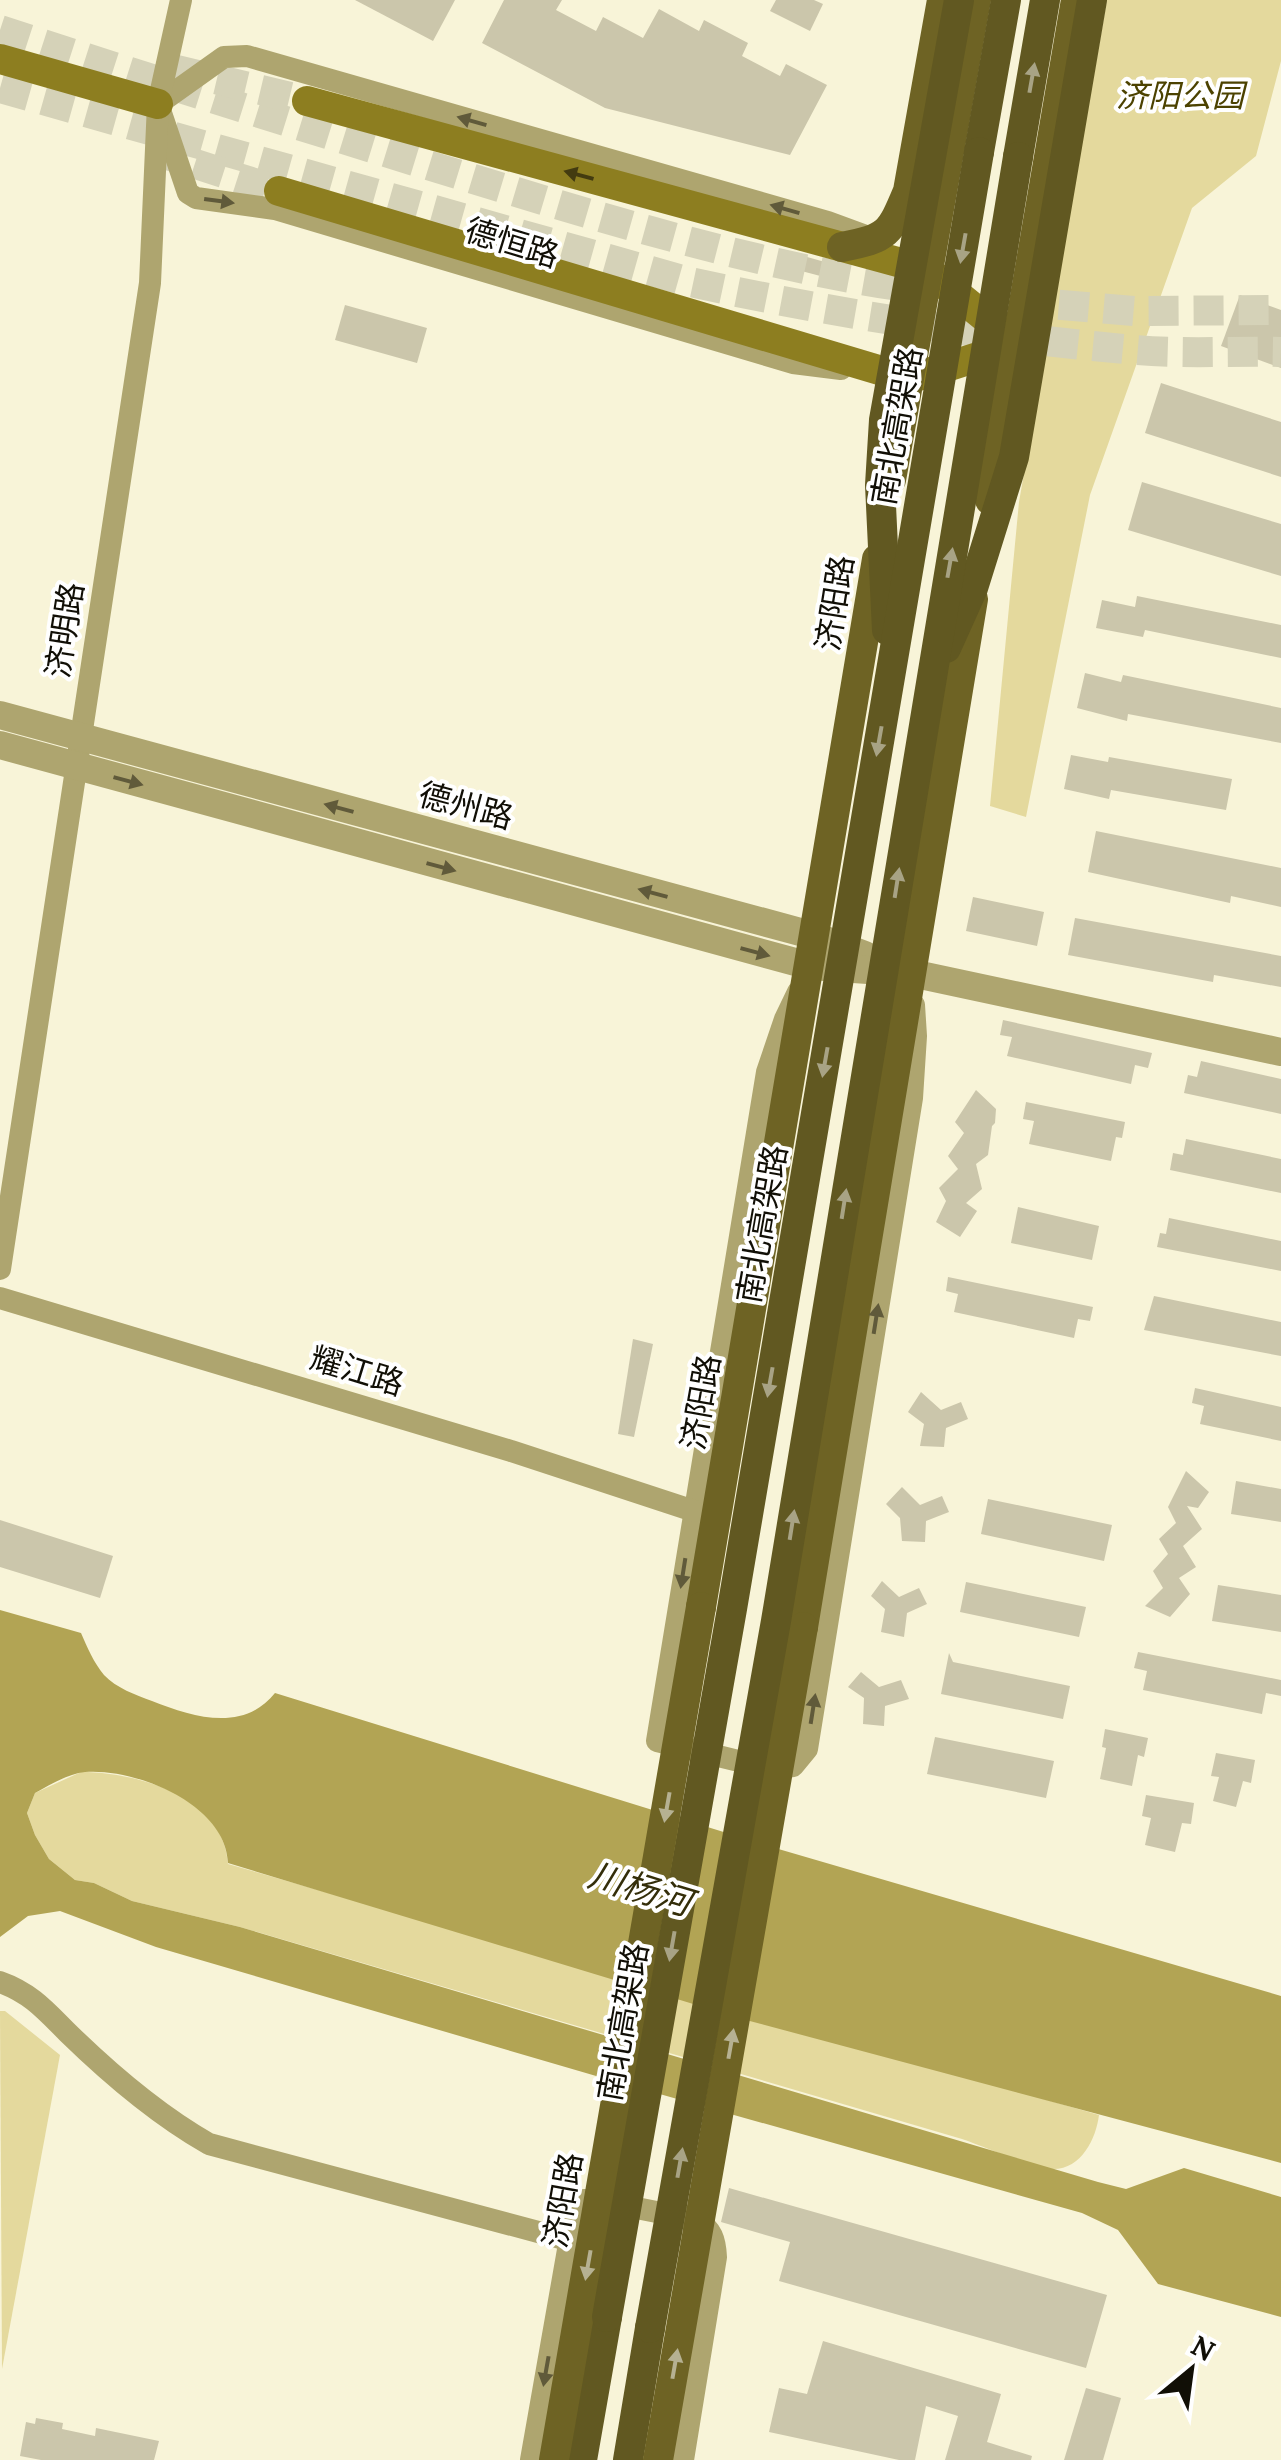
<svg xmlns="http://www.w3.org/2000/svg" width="1281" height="2460" font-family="Lora,'Noto Sans SC',serif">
<rect width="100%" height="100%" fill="#f8f4d8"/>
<g fill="#e4d99d">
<path d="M1107,0h174v61l-25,95 -64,52 -102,287 -64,322 -36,-11 29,-304z"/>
<path d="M81,1772c55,0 143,24 147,92l871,251c-3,24 -18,55 -47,54 -15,0 -72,-24 -90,-30l-722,-212 -108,-26 -38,-18 -19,-3 -26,-21 -14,-24 -8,-22 8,-20z"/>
<path d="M0,2011h5l55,44 -58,314z"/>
</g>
<path fill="#b2a454" d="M0,1610l81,23c6,14 13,30 23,42 12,13 32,20 48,26 41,16 91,32 123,-8l500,155 506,148v167l-535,-143 -518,-157c-2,-59 -92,-95 -143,-91 -18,2 -35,13 -50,21l-8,20 8,22 14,24 26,21 19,3 38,18 108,26 858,255 28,7 58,-21 97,29v120l-123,-33 -40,-54 -36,-17 -479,-135 -447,-131 -96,-36 -32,5 -28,21z"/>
<g fill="#cbc6ab">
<path d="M355,0h100l-22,41z"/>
<path d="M504,0h58l-6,10 40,21 7,-14 40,21 16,-29 40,22 5,-11 44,23 -6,13 38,20 6,-12 41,21 -37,70 -185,-47 -123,-65z"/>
<path d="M776,0h38l9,4 -13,27 -40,-20z"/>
<path d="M793,253l39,11 -4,14 -38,-10z"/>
<path d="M1240,295l41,15v58l-60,-22z"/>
<path d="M345,305l82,23 -10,35 -82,-23z"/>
<path d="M1161,383l120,39v55l-136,-44z"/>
<path d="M1142,482l139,42v52l-153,-46z"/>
<path d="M1137,596l144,29v33l-136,-28 -2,7 -47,-9 6,-28 33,7z"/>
<path d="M1085,673l36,9 2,-7 158,33v35l-153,-29 -1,7 -50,-13z"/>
<path d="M1071,755l37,7 1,-5 123,22 -6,31 -115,-20 -2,9 -45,-10z"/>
<path d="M1096,831l185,37v39l-50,-11 -1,7 -142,-31z"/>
<path d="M973,897l71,15 -7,34 -71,-15z"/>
<path d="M1075,918l206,38v31l-67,-12 -1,7 -145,-27z"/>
<path d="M1003,1020l149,33 -4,15 -13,-3 -4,19 -124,-28 5,-19 -12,-2z"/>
<path d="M1201,1061l80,18v35l-97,-21 4,-18 9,2z"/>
<path d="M976,1090l20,19 -1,14 -3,3 -4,29 -12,9 6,25 -16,14 11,8 -17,26 -24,-15 10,-21 -7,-13 19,-19 -10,-13 16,-23 -9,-11z"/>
<path d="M1026,1102l99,20 -3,16 -6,-1 -5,24 -82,-17 5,-23 -11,-2z"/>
<path d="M1186,1139l95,20v34l-111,-23 3,-17 10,2z"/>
<path d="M1018,1207l81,19 -7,34 -81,-17z"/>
<path d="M1169,1218l112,23v30l-124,-24 3,-14 6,1z"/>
<path d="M948,1277l145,30 -3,14 -12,-2 -4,19 -120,-26 4,-18 -12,-3z"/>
<path d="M1154,1296l127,26v34l-137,-26z"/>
<path d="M633,1339l20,5 -19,93 -16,-3z"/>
<path d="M1195,1388l86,19v34l-81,-17 4,-18 -12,-3z"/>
<path d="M921,1392l20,18 20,-8 7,17 -22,9 -2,19 -24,-1 4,-22 -16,-12z"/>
<path d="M1186,1471l23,21 -11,16 -11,-2 15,23 -19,17 13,21 -17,11 11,16 -20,23 -25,-11 18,-18 -10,-17 15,-17 -9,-15 17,-16 -8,-16z"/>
<path d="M1236,1481l45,8v33l-50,-8z"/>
<path d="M902,1487l18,18 22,-9 7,16 -23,9 -1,21 -23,-1 -2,-23 -14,-14z"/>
<path d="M988,1499l124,26 -8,36 -123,-27z"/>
<path d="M0,1520l113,36 -13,42 -100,-31z"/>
<path d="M882,1581l17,16 20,-9 8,16 -20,9 -3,24 -23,-5 4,-23 -14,-13z"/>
<path d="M966,1582l120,25 -7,30 -119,-25z"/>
<path d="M1218,1585l63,10v37l-69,-11z"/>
<path d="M1138,1652l143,28v16l-15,-3 -4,21 -119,-24 4,-19 -13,-3z"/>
<path d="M949,1653l4,9 117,24 -7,33 -122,-25z"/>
<path d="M861,1672l18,15 22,-7 8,19 -24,7 -1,20 -21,-2 1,-26 -16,-11z"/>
<path d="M1105,1729l43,9 -4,19 -6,-2 -6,31 -32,-7 6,-31 -4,-1z"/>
<path d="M935,1737l119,24 -8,37 -119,-24z"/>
<path d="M1216,1753l39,7 -4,23 -8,-2 -7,26 -23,-6 6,-24 -8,-1z"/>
<path d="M1146,1795l48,8 -3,21 -9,-1 -7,29 -30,-7 6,-27 -9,-2z"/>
<path d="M729,2188l378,107 -21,73 -307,-87 11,-39 -69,-20z"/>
<path d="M823,2341l178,53 -14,48 45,14 -1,4h-86l13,-44 -32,-10 -11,54h-16l-130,-28 10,-44 28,6z"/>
<path d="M1086,2388l35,10 -18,62h-39z"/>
<path d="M36,2418l27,5 -1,6 33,7 1,-8 63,13 -5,19h-113l-21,-4 6,-34 9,2z"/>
</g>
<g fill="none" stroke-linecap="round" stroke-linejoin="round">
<g stroke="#d5d2b8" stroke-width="30" stroke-dasharray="30 15" stroke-linecap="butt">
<path d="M0,30c156,51 313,100 470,148 152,46 306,93 464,113"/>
<path d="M173,69l134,32"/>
<path d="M0,88l690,194c147,32 296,55 446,68 47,4 97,1 145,2"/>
<path d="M152,150l127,41"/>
<path d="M1014,301l120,10 147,-1"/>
</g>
<g stroke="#aea56f" stroke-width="22">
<path d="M841,369l-48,-6 -518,-154 -79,-11 -8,-5 -30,-89 66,-47 23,-1 581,166 49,18"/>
<path d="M798,992l-13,27 -18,53 -110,669 114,28 22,-3 14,-17 105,-651 4,-62 -2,-31"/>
<path d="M0,1269l150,-986 8,-179 23,-104"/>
<path d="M0,1298l511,153 183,60"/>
<path d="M0,1982c31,11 46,29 68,51 42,41 90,82 141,111l359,96"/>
<path d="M531,2460l44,-250 9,-10h12l101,20c15,10 18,19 19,37l-33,203"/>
</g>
<g stroke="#aea56f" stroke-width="28">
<path d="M0,715l815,221 50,19"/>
<path d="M0,745l810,221 101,7 370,79"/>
</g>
<g stroke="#8d7e20" stroke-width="30">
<path d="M0,59l158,45"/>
<path d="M307,101l620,169 81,66"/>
<path d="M279,191l630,188 100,-32"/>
</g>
<g stroke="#6e6324" stroke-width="30">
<path d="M842,247c46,-9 48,-13 66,-56l34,-191"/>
<path d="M891,480l85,-480"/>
<path d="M990,500l86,-500"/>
<path d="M701,1607l176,-1048"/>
<path d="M803,1627l170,-1028"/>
</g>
<g stroke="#615821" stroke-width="30">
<path d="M979,152l27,-152"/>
<path d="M1018,157l27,-157"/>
<path d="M582,2460l25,-143"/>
<path d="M628,2460l22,-132"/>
</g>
<g stroke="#6e6324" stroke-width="30">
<path d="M554,2460l147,-853"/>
<path d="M658,2460l145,-833"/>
</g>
<g stroke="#615821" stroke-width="30">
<path d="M887,630l-7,-145 4,-65 75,-420"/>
<path d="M946,648l27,-60 41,-131 78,-457"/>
<path d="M607,2317l125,-708 247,-1457"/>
<path d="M650,2328l126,-707 242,-1464"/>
</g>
</g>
<defs><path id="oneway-solid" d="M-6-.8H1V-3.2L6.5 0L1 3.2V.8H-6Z" transform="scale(2.5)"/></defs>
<g fill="#a8a385">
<use href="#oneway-solid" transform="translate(1032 78) rotate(-80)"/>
<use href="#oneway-solid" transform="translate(963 248) rotate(100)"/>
<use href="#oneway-solid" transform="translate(950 563) rotate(-80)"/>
<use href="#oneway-solid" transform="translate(879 741) rotate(100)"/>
<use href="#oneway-solid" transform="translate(897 883) rotate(-81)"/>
<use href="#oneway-solid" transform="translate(825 1062) rotate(100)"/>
<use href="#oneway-solid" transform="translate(844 1204) rotate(-81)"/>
<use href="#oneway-solid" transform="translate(770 1382) rotate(100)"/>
<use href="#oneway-solid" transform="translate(792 1525) rotate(-81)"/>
<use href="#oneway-solid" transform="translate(672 1946) rotate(100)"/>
<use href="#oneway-solid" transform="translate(680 2163) rotate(-80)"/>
</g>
<g fill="#605a3a">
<use href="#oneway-solid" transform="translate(472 121) rotate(-164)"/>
<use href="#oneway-solid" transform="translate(219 201) rotate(8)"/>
<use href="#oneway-solid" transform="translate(785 209) rotate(-164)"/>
<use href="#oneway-solid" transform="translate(128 781) rotate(15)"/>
<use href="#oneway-solid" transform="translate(339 808) rotate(-165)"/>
<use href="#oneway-solid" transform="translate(441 867) rotate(15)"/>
<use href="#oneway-solid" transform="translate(653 893) rotate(-165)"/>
<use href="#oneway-solid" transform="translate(755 952) rotate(15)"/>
<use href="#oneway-solid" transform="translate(876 1319) rotate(-81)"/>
<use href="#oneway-solid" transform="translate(683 1573) rotate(99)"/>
<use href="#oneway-solid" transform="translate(813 1709) rotate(-81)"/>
<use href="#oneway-solid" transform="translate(546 2371) rotate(100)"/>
</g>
<use fill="#433b10" href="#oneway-solid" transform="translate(579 175) rotate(-165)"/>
<g fill="#b6b192">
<use href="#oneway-solid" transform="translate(667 1807) rotate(100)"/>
<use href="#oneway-solid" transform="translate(731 2044) rotate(-80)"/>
<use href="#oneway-solid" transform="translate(588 2265) rotate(100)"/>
<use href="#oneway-solid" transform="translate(675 2364) rotate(-80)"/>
</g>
<g text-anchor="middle" stroke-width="8" stroke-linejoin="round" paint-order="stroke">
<g font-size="32" font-style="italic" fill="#4c4200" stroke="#fff">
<text x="1180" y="107">济阳公园</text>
</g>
<g font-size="32" fill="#110f06" stroke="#fff">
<text transform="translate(512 243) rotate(17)" y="11">德恒路</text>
<text transform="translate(897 426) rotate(-80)" y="11">南北高架路</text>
<text transform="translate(835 603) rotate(-81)" y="11">济阳路</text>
<text transform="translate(65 630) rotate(-81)" y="11">济明路</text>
<text transform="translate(466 806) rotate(15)" y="11">德州路</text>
<text transform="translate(762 1224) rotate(-80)" y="11">南北高架路</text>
<text transform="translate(357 1371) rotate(17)" y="11">耀江路</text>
<text transform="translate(701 1402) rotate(-80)" y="11">济阳路</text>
<text transform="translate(623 2022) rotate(-80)" y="11">南北高架路</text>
<text transform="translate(563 2200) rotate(-80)" y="11">济阳路</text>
</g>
<g font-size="35" font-style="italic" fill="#342e0a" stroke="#fff">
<text transform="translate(640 1889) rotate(17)" y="12">川杨河</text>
</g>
</g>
<g transform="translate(1191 2370) rotate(29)" stroke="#ffffff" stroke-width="8" paint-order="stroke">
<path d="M0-8L18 38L0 25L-18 38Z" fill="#110f06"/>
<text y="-15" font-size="28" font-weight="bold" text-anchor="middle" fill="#110f06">N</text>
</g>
</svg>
